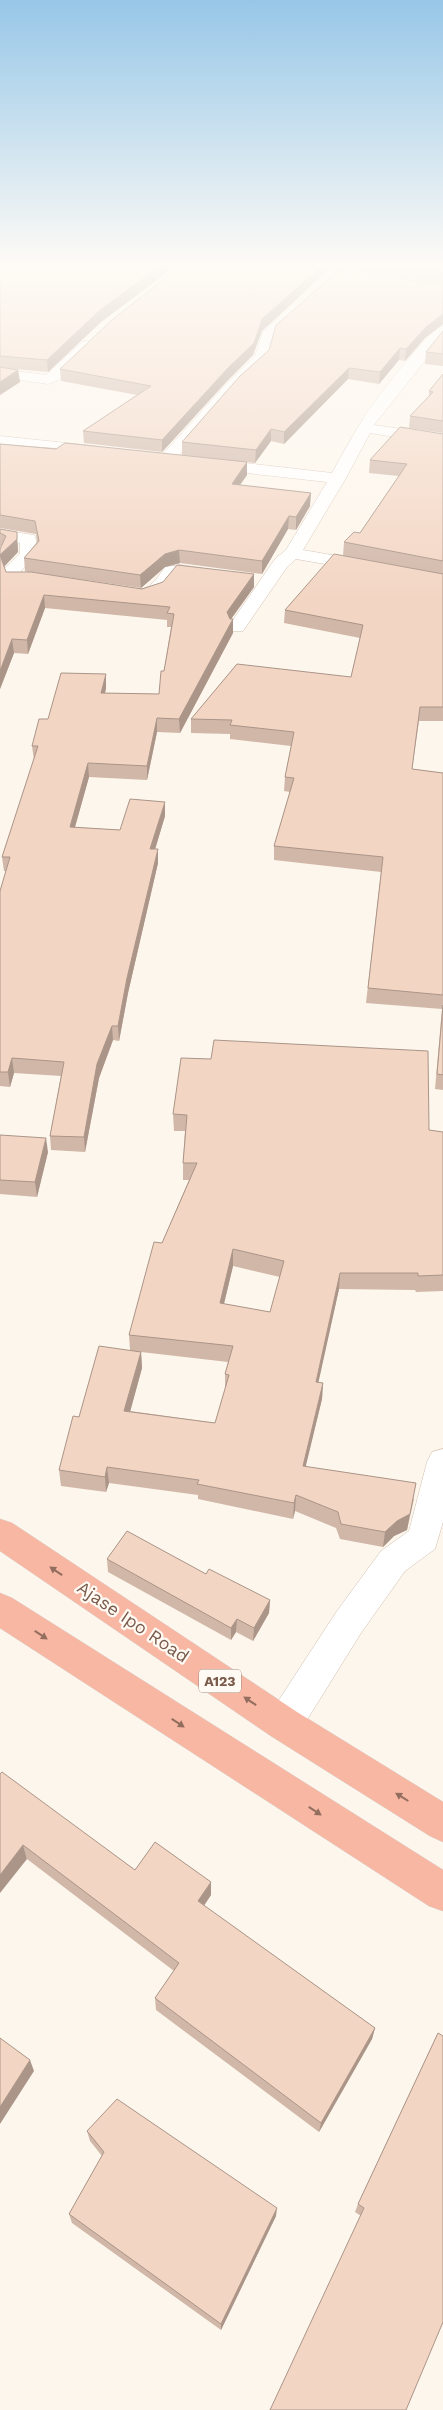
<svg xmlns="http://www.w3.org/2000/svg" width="443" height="2410" font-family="'Work Sans',sans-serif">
<rect width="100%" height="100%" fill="#fdf6ec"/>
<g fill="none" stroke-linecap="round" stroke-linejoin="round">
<g stroke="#d1beb0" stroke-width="1">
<g id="minor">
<path d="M303,299l7,4 -36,33 -7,24 -28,27 -65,74h-12l-2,-3 2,-3 67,-74 26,-25 8,-24 35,-32z"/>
<path d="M443,326v12l-69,87 69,10v10l-73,-12 -24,45 -43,72 69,12 3,4 -3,4 -6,1 -70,-12 -9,8 -44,64h-12l-3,-4 47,-68 11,-9 41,-68 -117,-13 -6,-2 -2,-3 2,-3 6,-2 122,14c10,-18 20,-37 31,-54 10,-16 66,-90 80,-93z"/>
<path d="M87,341l7,4 -2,3 -33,32 -11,4 -48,-7v-8l46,6 36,-33z"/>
<path d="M0,436l95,10 8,5 -8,5 -95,-10z"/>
<path d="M0,530l34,5 2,4 2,15 -17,17v3l29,2 3,4 -3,4 -6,1 -37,-2 -4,-13 17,-17v-10l-20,-3z"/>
<path d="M180,565l35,5 3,4 -3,4 -6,1 -33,-3c-14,19 -27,28 -51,22l-3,-4 3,-4c6,-1 10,0 16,-1 11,-1 18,-14 24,-22z"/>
<path d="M443,1449v73l-8,27 -30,22 -44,62 -64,103 -13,5 -13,-5 -5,-12 5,-12 66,-101 44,-60 28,-20 18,-69 5,-10z"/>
</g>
</g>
<g stroke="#dad1cd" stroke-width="1">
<g id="highway">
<path d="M0,1519l12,4 285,189 146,90v40l-13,-6 -159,-100 -271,-185z"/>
<path d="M0,1593l12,5 431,272v41l-14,-5 -429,-278z"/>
</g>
</g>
<use href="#minor" fill="#fff" fill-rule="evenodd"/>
<use href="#highway" fill="#f7b7a3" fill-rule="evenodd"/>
</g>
<g fill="#d1b7a8" fill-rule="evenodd">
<path d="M0,265h177l-76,57 -53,50 -34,-3 4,1 2,12 -20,13z"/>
<path d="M182,265h261v18l-106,-14 -11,3 -64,59 -9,24 -25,25 -66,72 -78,-9 -1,-12 54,-36 -76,-14 -1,-12z"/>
<path d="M443,284v40l-18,14 -20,23 -6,-1 -20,24 -31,-5 -64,65 -13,-3 -16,22 -73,-8v-13z"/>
<path d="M443,331v35l-18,-2 1,-12z"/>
<path d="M443,374v59l-34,-5 1,-12 19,-20v-5z"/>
<path d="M443,434v287h-24l-7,48 31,4v317l-8,-1 7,-80 -76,-6 15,-131 -107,-12v-14l16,-54 -6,-1 1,-14 6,-31 -61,-7v-5l-39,-1v-14l160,-42 9,-39 -76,-15 1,-13 113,-44 -55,-10 1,-14 16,-9 39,-57 -30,-3 1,-13z"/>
<path d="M0,444l247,18v13l-7,10 70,21 -14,24 -8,-1 -26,45 -82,-11 -15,4 -24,21 -83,-12 84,13 112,-15v13l-23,32 2,14 -53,100 -23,-1 -10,48 -58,-3 -14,50 45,3 45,-14 -10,33 3,14 -30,130 -9,48 -6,-1 -14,38 -14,74 -34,-2 -1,-14 11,-60 -47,-3 -4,14 -10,-1v-195l6,-20h-2l-2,-14 32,-97 -2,-14 16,-27 58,-31 -1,5 54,1 5,-23 7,-44h-4v-7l-122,-12 -17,46 -14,-1 -14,36v-140l1,-3h-1v-17l18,16v7l-14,14 2,6h22l-3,-1 -1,-13 13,-16 -1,-8 -36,-6z"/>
<path d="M173,1114l256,16 14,2v159l-27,1 -1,-2 -76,-1 -21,93 5,1 -1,16 -17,68 109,32 -7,31 -13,6 -11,11 -43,-8 -4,-11 -41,-17 -2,8 -95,-20v-4l-89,-12 -3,9 -45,-6 -2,-16 20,-53 51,-67 -1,-15 33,-92 27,-63h-6v-17l2,-32h-11zM233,1266l47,11 -10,35 -46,-8zM141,1352l87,10 -3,12v15l-10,34 -85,-12 12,-43z"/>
<path d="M0,1135l48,17 -11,45 -37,-3z"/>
<path d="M107,1559l99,15 64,26 -1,13 -16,28 -17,-9 -5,8 -123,-68z"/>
<path d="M0,1774l135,96 76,25 -7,11 171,122 -3,11 -53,93 -163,-122 -1,-12 19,-27 -147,-112z"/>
<path d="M438,2033l-77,183 -6,-4 3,-8z"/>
<path d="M87,2131l189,85 -55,114 -149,-107 -3,-9 33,-58 -12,-15z"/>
</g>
<g fill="#aa9588">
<path d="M162,265h15l-76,57 -53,50 -1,-12 53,-50z"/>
<path d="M323,265h14v4l-11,3 -64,59 -9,24 -25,25 -66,72v-12l100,-121z"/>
<path d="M443,314v10l-18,14 -20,23 1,-12 20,-22z"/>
<path d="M400,348l-1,12 -20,24 1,-12z"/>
<path d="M349,368l-1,11 -64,65v-12z"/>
<path d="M18,370l2,12 -20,13v-13z"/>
<path d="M271,429v12l-16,22 1,-13z"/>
<path d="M247,462v13l-15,21v-12z"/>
<path d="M311,493l-1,13 -14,24v-13z"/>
<path d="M289,516l-1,13 -26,45v-13z"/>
<path d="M17,532l1,20 -16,17 -2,-14z"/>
<path d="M179,550l1,13 -15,4 -24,21 -1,-13 25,-21z"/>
<path d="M254,574v13l-28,39 1,-14z"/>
<path d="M44,595l1,13 -17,46 -1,-14z"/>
<path d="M233,619v14l-53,100 -1,-14z"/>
<path d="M12,639l2,14 -14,36v-18z"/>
<path d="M106,674v14l-4,19 -1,-14z"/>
<path d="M157,718v14l-10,48v-14z"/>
<path d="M88,763l1,14 -18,64 -1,-14z"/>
<path d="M165,802v14l-14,47 -1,-14z"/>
<path d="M158,849v14l-30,130 -9,48 -1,-15 9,-48z"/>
<path d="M112,1026l1,14 -14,38 -14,74 -1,-15 13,-73z"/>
<path d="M12,1058l2,15 -4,14 -2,-15z"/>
<path d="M46,1138l2,14 -11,45 -2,-15z"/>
<path d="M233,1249v17l-13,54v-17z"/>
<path d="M340,1273l-1,16 -24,109 1,-16z"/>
<path d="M141,1352l1,16 -16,59 -2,-16z"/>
<path d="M323,1383l-1,16 -20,83 1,-16z"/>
<path d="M107,1467l2,16 -3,9 -1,-15z"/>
<path d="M416,1483l-9,47 -13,6 -11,11 2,-15z"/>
<path d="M296,1495l-1,16 -2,8 1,-16z"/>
<path d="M270,1600l-1,13 -16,28 1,-13z"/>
<path d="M237,1619l-1,13 -5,8v-12z"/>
<path d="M23,1845l4,14 -27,34v-18z"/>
<path d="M211,1882v13l-13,19v-13z"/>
<path d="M375,2028l-3,11 -53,93 2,-9z"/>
<path d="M30,2060l4,11 -34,53v-17z"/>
<path d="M277,2208l-1,8 -55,114v-6z"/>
</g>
<g fill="#f3d5c3" stroke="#aa9588" fill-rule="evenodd">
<path d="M5,265h157l-62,45 -53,50 -47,-4v-88z"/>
<path d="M182,265h141l-61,54 -8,24 -26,25 -66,72 -79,-9 68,-45 -91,-17 53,-50z"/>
<path d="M391,265h52v7z"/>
<path d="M338,271l105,13v30l-17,13 -20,22 -6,-1 -20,24 -31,-4 -65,64 -13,-3 -15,21 -74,-8 58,-66 29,-26 7,-25z"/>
<path d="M443,331v23l-17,-2z"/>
<path d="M0,367l18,3 -18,12z"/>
<path d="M443,374v47l-33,-5 23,-24 -4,-1z"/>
<path d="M400,427l43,7v127l-99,-19 10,-10 6,1 47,-69 -37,-4z"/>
<path d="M65,443l182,19 -15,22 79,9 -15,24 -7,-1 -27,45 -83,-11 -14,4 -25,21 -116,-17 15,-17 -4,-20 -35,-6v-71l56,5z"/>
<path d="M0,529l17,3v7l-17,16 6,17h25l111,17 21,-7 14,-17 77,9 -27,38 3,7h3l-54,100 -22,-1 -10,48 -59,-3 -18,64 50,3 10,-31 35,3 -15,47h8l-31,129 -9,48h-6l-15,38 -13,73 -34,-1 14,-74 -52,-4 -4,14h-8v-181l10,-34h-8l36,-111h-6l7,-27h9l13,-46 45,1 -5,19 58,1 2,-23h3l10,-57 -7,-1 3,-6 -126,-12 -17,45 -15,-1 -12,32v-122l6,-13 -6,-3z"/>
<path d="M334,554l109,20v133h-23l-8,62 31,4v222l-75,-7 15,-131 -109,-11 20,-68 -9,-1 9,-45 -64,-7 2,-5 -41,-1 46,-55 114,13 12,-52 -78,-15z"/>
<path d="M443,1005v70l-6,-1z"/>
<path d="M214,1040l214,11 1,79 14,2v143l-25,1v-3h-78l-24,109 7,1 -20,83 113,17 -6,31 -13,7 -12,11 -44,-8 -3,-12 -42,-17 -2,8 -97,-19 2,-4 -92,-13 -2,10 -46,-7 14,-54 6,1 20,-71 42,6 -17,59 91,12 14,-48 -4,-1 8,-28 -104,-11 25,-93 8,1 35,-80h-14l4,-48 -14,-1 8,-56 30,1zM233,1249l51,12 -14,51 -50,-9z"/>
<path d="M0,1135l46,3 -11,44 -35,-2z"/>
<path d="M127,1531l79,43 3,-5 61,31 -16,28 -17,-9 -6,9 -124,-69z"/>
<path d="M2,1772l133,98 20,-28 56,40 -13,19 177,127 -54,95 -166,-125 24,-35 -156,-118 -23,30v-101z"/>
<path d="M438,2033l5,3v286l-37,88h-136l94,-202 -6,-4z"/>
<path d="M0,2038l30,22 -30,47z"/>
<path d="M117,2099l160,109 -56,116 -152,-110 35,-62 -17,-21z"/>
</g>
<defs><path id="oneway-solid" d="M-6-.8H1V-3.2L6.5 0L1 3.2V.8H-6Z" transform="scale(1.25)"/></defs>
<g fill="#936e5e">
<use href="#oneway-solid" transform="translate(56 1571) rotate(-146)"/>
<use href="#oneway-solid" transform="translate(41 1635) rotate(33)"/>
<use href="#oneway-solid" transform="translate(250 1701) rotate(-146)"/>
<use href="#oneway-solid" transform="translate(178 1723) rotate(33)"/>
<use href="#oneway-solid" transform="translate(402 1797) rotate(-148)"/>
<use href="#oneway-solid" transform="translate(315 1811) rotate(33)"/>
</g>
<linearGradient id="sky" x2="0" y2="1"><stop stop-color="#97c7e8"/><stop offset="0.44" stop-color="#fefbf6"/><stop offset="1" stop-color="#fefbf6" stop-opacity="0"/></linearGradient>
<rect width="443" height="602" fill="url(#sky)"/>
<g text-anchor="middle" stroke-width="4.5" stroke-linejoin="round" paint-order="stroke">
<rect fill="#fffaf3" stroke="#a28b7f" stroke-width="1" x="199" y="1669.5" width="42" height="23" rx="4"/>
<g font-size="14" font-weight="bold" fill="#7a5c4d">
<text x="220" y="1686">A123</text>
</g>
<g font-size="18" fill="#7a5c4d" stroke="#fffaf3">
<text transform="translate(133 1622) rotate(34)" y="6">Ajase Ipo Road</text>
</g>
</g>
</svg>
